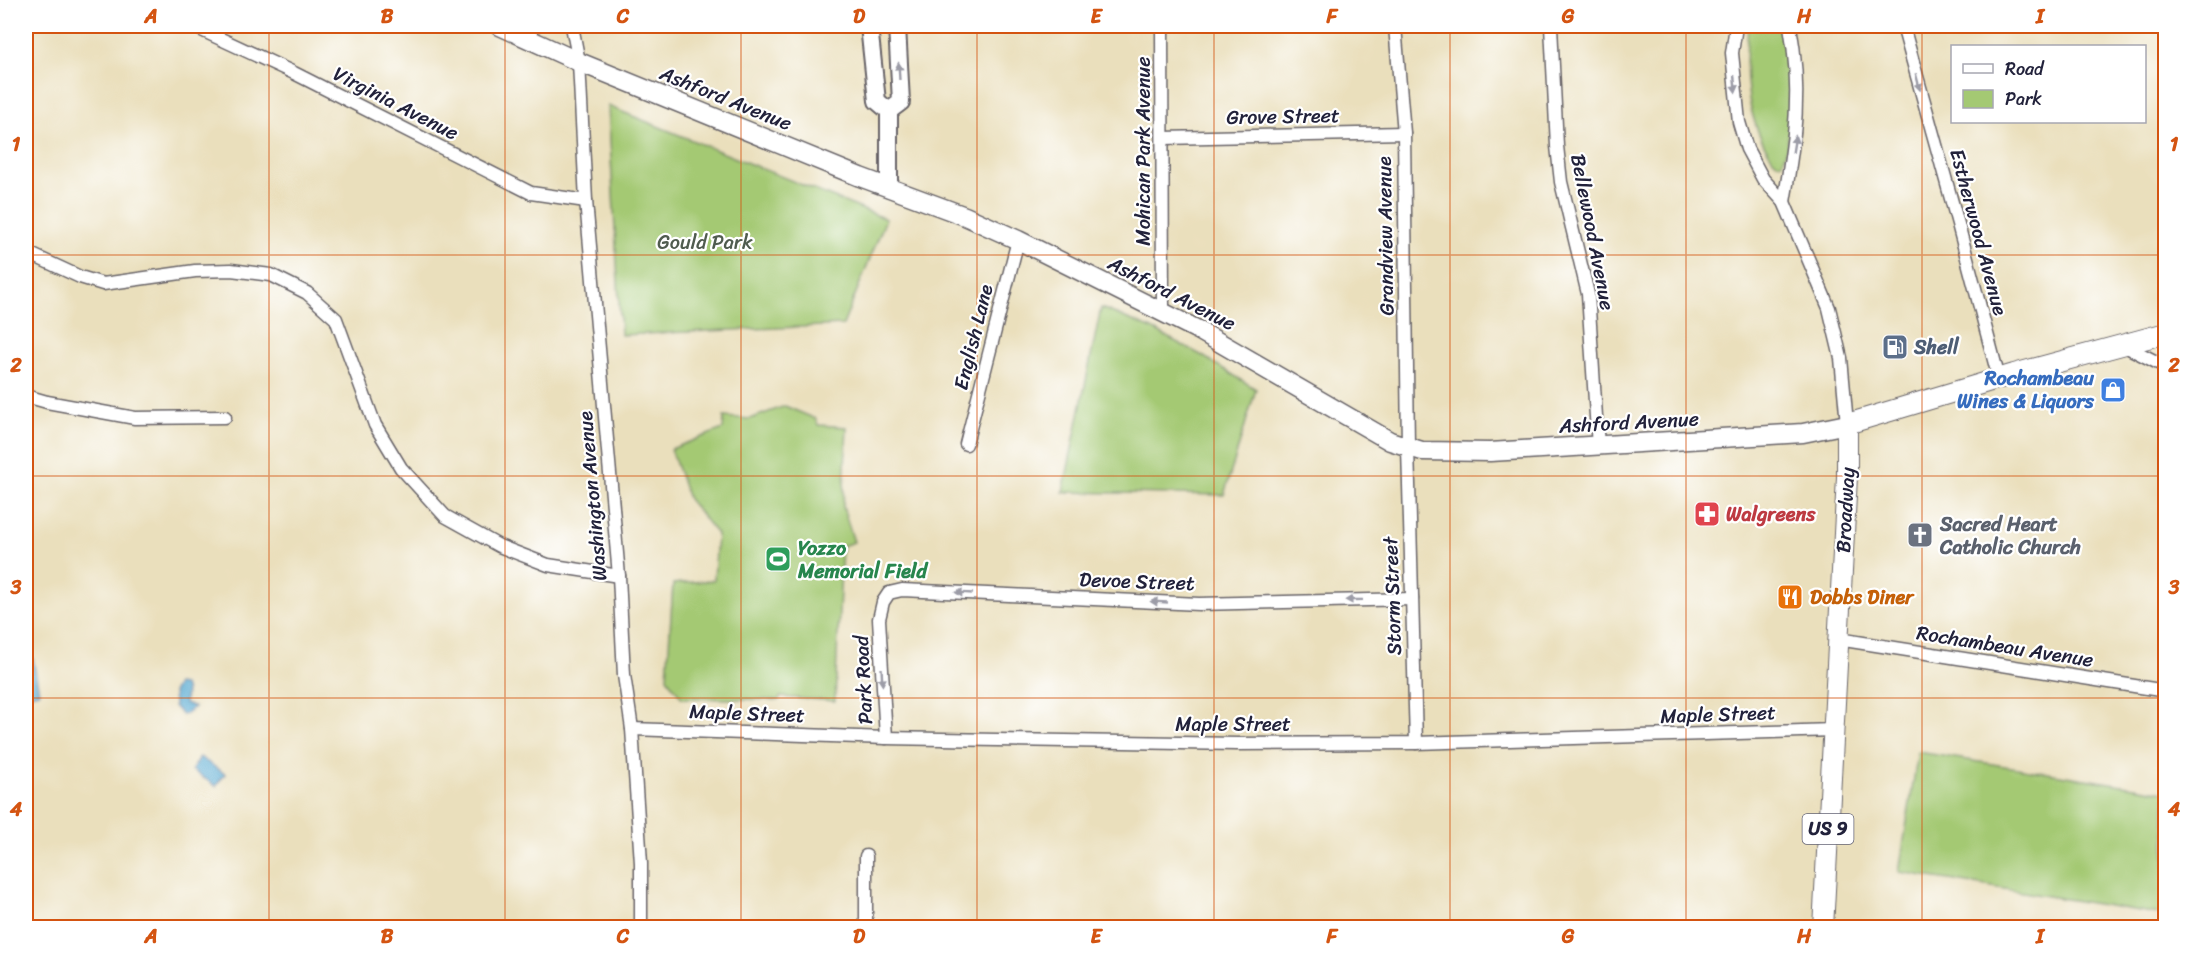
<svg xmlns="http://www.w3.org/2000/svg" width="2191" height="953" font-family="Sriracha,sans-serif">
<rect width="100%" height="100%" fill="#fff"/>
<filter id="ink" filterUnits="userSpaceOnUse"><feTurbulence type="fractalNoise" baseFrequency=".0167" numOctaves="2"/><feDisplacementMap in="SourceGraphic" scale="12" xChannelSelector="R" yChannelSelector="G"/><feConvolveMatrix kernelMatrix="1 2 1 2 8 2 1 2 1" color-interpolation-filters="sRGB"/></filter>
<filter id="wash" filterUnits="userSpaceOnUse"><feTurbulence type="fractalNoise" baseFrequency=".008" numOctaves="4" result="noise"/><feDisplacementMap in="SourceGraphic" scale="24" xChannelSelector="R" yChannelSelector="G"/><feGaussianBlur stdDeviation="1.35" result="paint"/><feColorMatrix in="noise" values="0 0 0 0 0 0 0 0 0 0 0 0 0 0 0 0 0 1.4 0 .05"/><feComposite in="paint" operator="in"/></filter>
<g filter="url(#wash)">
<rect width="100%" height="100%" fill="#eadfbc"/>
<g fill="#a4c973" stroke="#637657" stroke-width="1.5">
<path d="M1748,26h33c10,21 14,121 0,138 -7,-2 -9,-7 -13,-13 -23,-37 -24,-83 -20,-125z"/>
<path d="M608,106l278,113 -43,106 -222,10z"/>
<path d="M1101,308l49,20 51,27 55,34 -32,106 -161,-3z"/>
<path d="M785,406l31,13 2,6 29,2 -4,80 11,35 -12,4 -7,155 -55,-4 -1,3 -97,-2 -15,-20 6,-94 41,-4 3,-46 -29,-35 -17,-50 52,-20 1,-12 26,2z"/>
<path d="M1918,752l247,40v123l-266,-43z"/>
</g>
<g fill="#53a7cf" stroke="#3a6485" stroke-width="1.5">
<path d="M33,659l6,33 -13,3v-35z"/>
<path d="M177,684l6,1 3,5 -1,13 9,4 -9,7h-4l-7,-8 -1,-15z"/>
<path d="M200,757l25,17 -9,12 -24,-16z"/>
</g>
</g>
<g filter="url(#ink)">
<g fill="none" stroke-linecap="round" stroke-linejoin="round">
<g stroke="#686468" stroke-width="15">
<g id="minor">
<path d="M193,26l101,47 237,120 55,8"/>
<path d="M572,26l7,36 7,139 33,375 5,99 8,54 9,134v65"/>
<path d="M1162,26l1,286"/>
<path d="M1395,26l9,107 4,314 8,296"/>
<path d="M1551,26l6,120 4,36 27,112 10,153"/>
<path d="M1736,26l-4,27 7,69 8,27 16,30 21,23 45,106 12,50 6,66"/>
<path d="M1903,26l55,198 41,155"/>
<path d="M1163,138l241,-5"/>
<path d="M1784,202c11,-64 18,-111 6,-176"/>
<path d="M26,252l54,25 23,7 92,-13 36,-1 40,5 36,18 29,26 39,106 26,43 44,48 54,30 49,19 71,11"/>
<path d="M2123,345l43,22"/>
<path d="M26,396l21,6 88,16 90,-1"/>
<path d="M966,444l52,-204"/>
<path d="M1838,639l328,52"/>
<path d="M632,729l254,9 351,6 179,-1 417,-13"/>
<path d="M886,738l-7,-119 4,-17 6,-9 13,-3 297,14 213,-5"/>
<path d="M866,928v-72"/>
</g>
</g>
<g stroke="#686468" stroke-width="20">
<g id="tertiary">
<path d="M869,26l8,75 12,10v77"/>
<path d="M889,111l12,-9 -4,-76"/>
</g>
</g>
<g stroke="#686468" stroke-width="21">
<path id="secondary" d="M500,26l79,36 281,115 105,39 53,24 180,90 192,111 32,10 68,1 313,-19 44,-9"/>
</g>
<g stroke="#686468" stroke-width="22">
<path id="primary" d="M1823,928l24,-451v-53l167,-50 152,-41"/>
</g>
<use href="#minor" stroke="#fff" stroke-width="12"/>
<use href="#tertiary" stroke="#fff" stroke-width="16"/>
<use href="#secondary" stroke="#fff" stroke-width="18"/>
<use href="#primary" stroke="#fff" stroke-width="20"/>
</g>
<defs><path id="oneway-solid" d="M-6-.8H1V-3.2L6.5 0L1 3.2V.8H-6Z" transform="scale(1.5)"/></defs>
<g fill="#9c9ca7">
<use href="#oneway-solid" transform="translate(899 71) rotate(-93)"/>
<use href="#oneway-solid" transform="translate(1918 82) rotate(75)"/>
<use href="#oneway-solid" transform="translate(1735 84) rotate(84)"/>
<use href="#oneway-solid" transform="translate(1794 144) rotate(-81)"/>
<use href="#oneway-solid" transform="translate(964 593) rotate(-177)"/>
<use href="#oneway-solid" transform="translate(1354 600) rotate(179)"/>
<use href="#oneway-solid" transform="translate(1159 602) rotate(-177)"/>
<use href="#oneway-solid" transform="translate(882 677) rotate(87)"/>
</g>
</g>
<path fill="none" stroke="#d45411" stroke-width="1.5" stroke-opacity="0.55" d="M269,26v902M505,26v902M741,26v902M977,26v902M1214,26v902M1450,26v902M1686,26v902M1922,26v902M26,255h2140M26,476h2140M26,698h2140"/>
<defs>
<g id="fuel-square" transform="scale(1.35)"><rect x="-9" y="-9" width="18" height="18" rx="4" fill="#5c6f8a" stroke="#fff"/><path d="M-5.5-6h7V0h2V4h1.3V-2.5L3-4.5l.8-.8L6-3V5H2.5V1h-1V6h-7ZM-4.2-4.7v3.2H.2V-4.7Z" fill="#fff"/></g>
<g id="shop-square" transform="scale(1.35)"><rect x="-9" y="-9" width="18" height="18" rx="4" fill="#3f7fe0" stroke="#fff"/><path d="M-5-2.5h2.3a2.7 3.5 0 0 1 5.4 0H5L5.5 6h-11ZM-1.5-2.5h3a1.5 2.3 0 0 0-3 0Z" fill="#fff"/></g>
<g id="pharmacy-square" transform="scale(1.35)"><rect x="-9" y="-9" width="18" height="18" rx="4" fill="#e0444e" stroke="#fff"/><path d="M-2-6h4v4h4v4h-4v4h-4v-4h-4v-4h4Z" fill="#fff"/></g>
<g id="church-square" transform="scale(1.35)"><rect x="-9" y="-9" width="18" height="18" rx="4" fill="#6b7280" stroke="#fff"/><path d="M-1.2-6h2.4v3.5h3.3v2.4h-3.3V6h-2.4V-.1h-3.3v-2.4h3.3Z" fill="#fff"/></g>
<g id="stadium-square" transform="scale(1.35)"><rect x="-9" y="-9" width="18" height="18" rx="4" fill="#2e9e5b" stroke="#fff"/><path d="M0-5a6.5 5 0 1 0 0 10a6.5 5 0 1 0 0-10ZM-3.5-1.8h7v3.6h-7Z" fill="#fff"/></g>
<g id="restaurant-square" transform="scale(1.35)"><rect x="-9" y="-9" width="18" height="18" rx="4" fill="#e8710a" stroke="#fff"/><path d="M-5-6h1v4h1v-4h1v4h1v-4h1v5L-1.5 .5V6h-2V.5L-5-1ZM5-6V6H3V1.5H1.5Q1.5-4 5-6Z" fill="#fff"/></g>
</defs>
<g fill-rule="evenodd">
<use href="#fuel-square" x="1895" y="347"/>
<use href="#shop-square" x="2113" y="390"/>
<use href="#pharmacy-square" x="1707" y="514"/>
<use href="#church-square" x="1920" y="535"/>
<use href="#stadium-square" x="778" y="559"/>
<use href="#restaurant-square" x="1790" y="597"/>
</g>
<g text-anchor="middle" stroke-width="4.5" stroke-linejoin="round" paint-order="stroke">
<rect fill="#fff" stroke="#646476" stroke-width="1.5" x="1802.5" y="814" width="51" height="30" rx="4.5"/>
<g font-size="18" font-weight="bold" fill="#22223b">
<text x="1828" y="835">US 9</text>
</g>
<g font-size="20" fill="#22223b" stroke="#fff">
<text transform="translate(726 98) rotate(22)" y="7">Ashford Avenue</text>
<text transform="translate(396 103) rotate(27)" y="7">Virginia Avenue</text>
<text transform="translate(1283 116) rotate(-1)" y="7">Grove Street</text>
<text transform="translate(1143 151) rotate(-90)" y="7">Mohican Park Avenue</text>
<text transform="translate(1593 232) rotate(79)" y="7">Bellewood Avenue</text>
<text transform="translate(1979 232) rotate(75)" y="7">Estherwood Avenue</text>
<text transform="translate(1385 236) rotate(-91)" y="7">Grandview Avenue</text>
<text transform="translate(1172 293) rotate(27)" y="7">Ashford Avenue</text>
<text transform="translate(973 337) rotate(-76)" y="7">English Lane</text>
<text transform="translate(1629 422) rotate(-3)" y="7">Ashford Avenue</text>
<text transform="translate(592 496) rotate(-95)" y="7">Washington Avenue</text>
<text transform="translate(1845 510) rotate(-87)" y="7">Broadway</text>
<text transform="translate(1137 581) rotate(2)" y="7">Devoe Street</text>
<text transform="translate(1392 596) rotate(-92)" y="7">Storm Street</text>
<text transform="translate(2005 646) rotate(9)" y="7">Rochambeau Avenue</text>
<text transform="translate(863 680) rotate(-93)" y="7">Park Road</text>
<text transform="translate(747 713) rotate(2)" y="7">Maple Street</text>
<text transform="translate(1718 714) rotate(-2)" y="7">Maple Street</text>
<text x="1233" y="731">Maple Street</text>
</g>
<g font-size="20" fill="#505c4f" stroke="#fff">
<text x="705" y="249">Gould Park</text>
</g>
<g font-size="20" font-weight="bold" fill="#4e5e75" stroke="#fff" text-anchor="start">
<text x="1914" y="354">Shell</text>
</g>
<g font-size="20" font-weight="bold" fill="#366cbe" stroke="#fff" text-anchor="end">
<text x="2094" y="385">Rochambeau<tspan x="2094" dy="23">Wines &amp; Liquors</tspan></text>
</g>
<g font-size="20" font-weight="bold" fill="#be3a42" stroke="#fff" text-anchor="start">
<text x="1726" y="521">Walgreens</text>
</g>
<g font-size="20" font-weight="bold" fill="#5b616d" stroke="#fff" text-anchor="start">
<text x="1940" y="531">Sacred Heart<tspan x="1940" dy="23">Catholic Church</tspan></text>
</g>
<g font-size="20" font-weight="bold" fill="#27864d" stroke="#fff" text-anchor="start">
<text x="798" y="555">Yozzo<tspan x="798" dy="23">Memorial Field</tspan></text>
</g>
<g font-size="20" font-weight="bold" fill="#c56008" stroke="#fff" text-anchor="start">
<text x="1810" y="604">Dobbs Diner</text>
</g>
</g>
<rect width="2191" height="953" fill="none" stroke="#fff" stroke-width="66"/>
<rect x="1951" y="45" width="195" height="78" fill="#ffffff" stroke="#a7a7b1" stroke-width="1.5"/>
<rect x="1963" y="64" width="30" height="9" fill="#ffffff" stroke="#a7a7b1" stroke-width="1.5"/>
<text x="2005" y="75" font-size="18" fill="#22223b">Road</text>
<rect x="1963" y="90" width="30" height="18" fill="#a4c973" stroke="#a7a7b1" stroke-width="1.5"/>
<text x="2005" y="105" font-size="18" fill="#22223b">Park</text>
<rect x="33" y="33" width="2125" height="887" fill="none" stroke="#d45411" stroke-width="2"/>
<g font-size="20" text-anchor="middle" font-weight="bold" fill="#d45411">
<text x="151" y="23">A</text>
<text x="387" y="23">B</text>
<text x="623" y="23">C</text>
<text x="859" y="23">D</text>
<text x="1096" y="23">E</text>
<text x="1332" y="23">F</text>
<text x="1568" y="23">G</text>
<text x="1804" y="23">H</text>
<text x="2040" y="23">I</text>
<text x="16" y="151">1</text>
<text x="2174" y="151">1</text>
<text x="16" y="372">2</text>
<text x="2174" y="372">2</text>
<text x="16" y="594">3</text>
<text x="2174" y="594">3</text>
<text x="16" y="816">4</text>
<text x="2174" y="816">4</text>
<text x="151" y="943">A</text>
<text x="387" y="943">B</text>
<text x="623" y="943">C</text>
<text x="859" y="943">D</text>
<text x="1096" y="943">E</text>
<text x="1332" y="943">F</text>
<text x="1568" y="943">G</text>
<text x="1804" y="943">H</text>
<text x="2040" y="943">I</text>
</g>
</svg>
